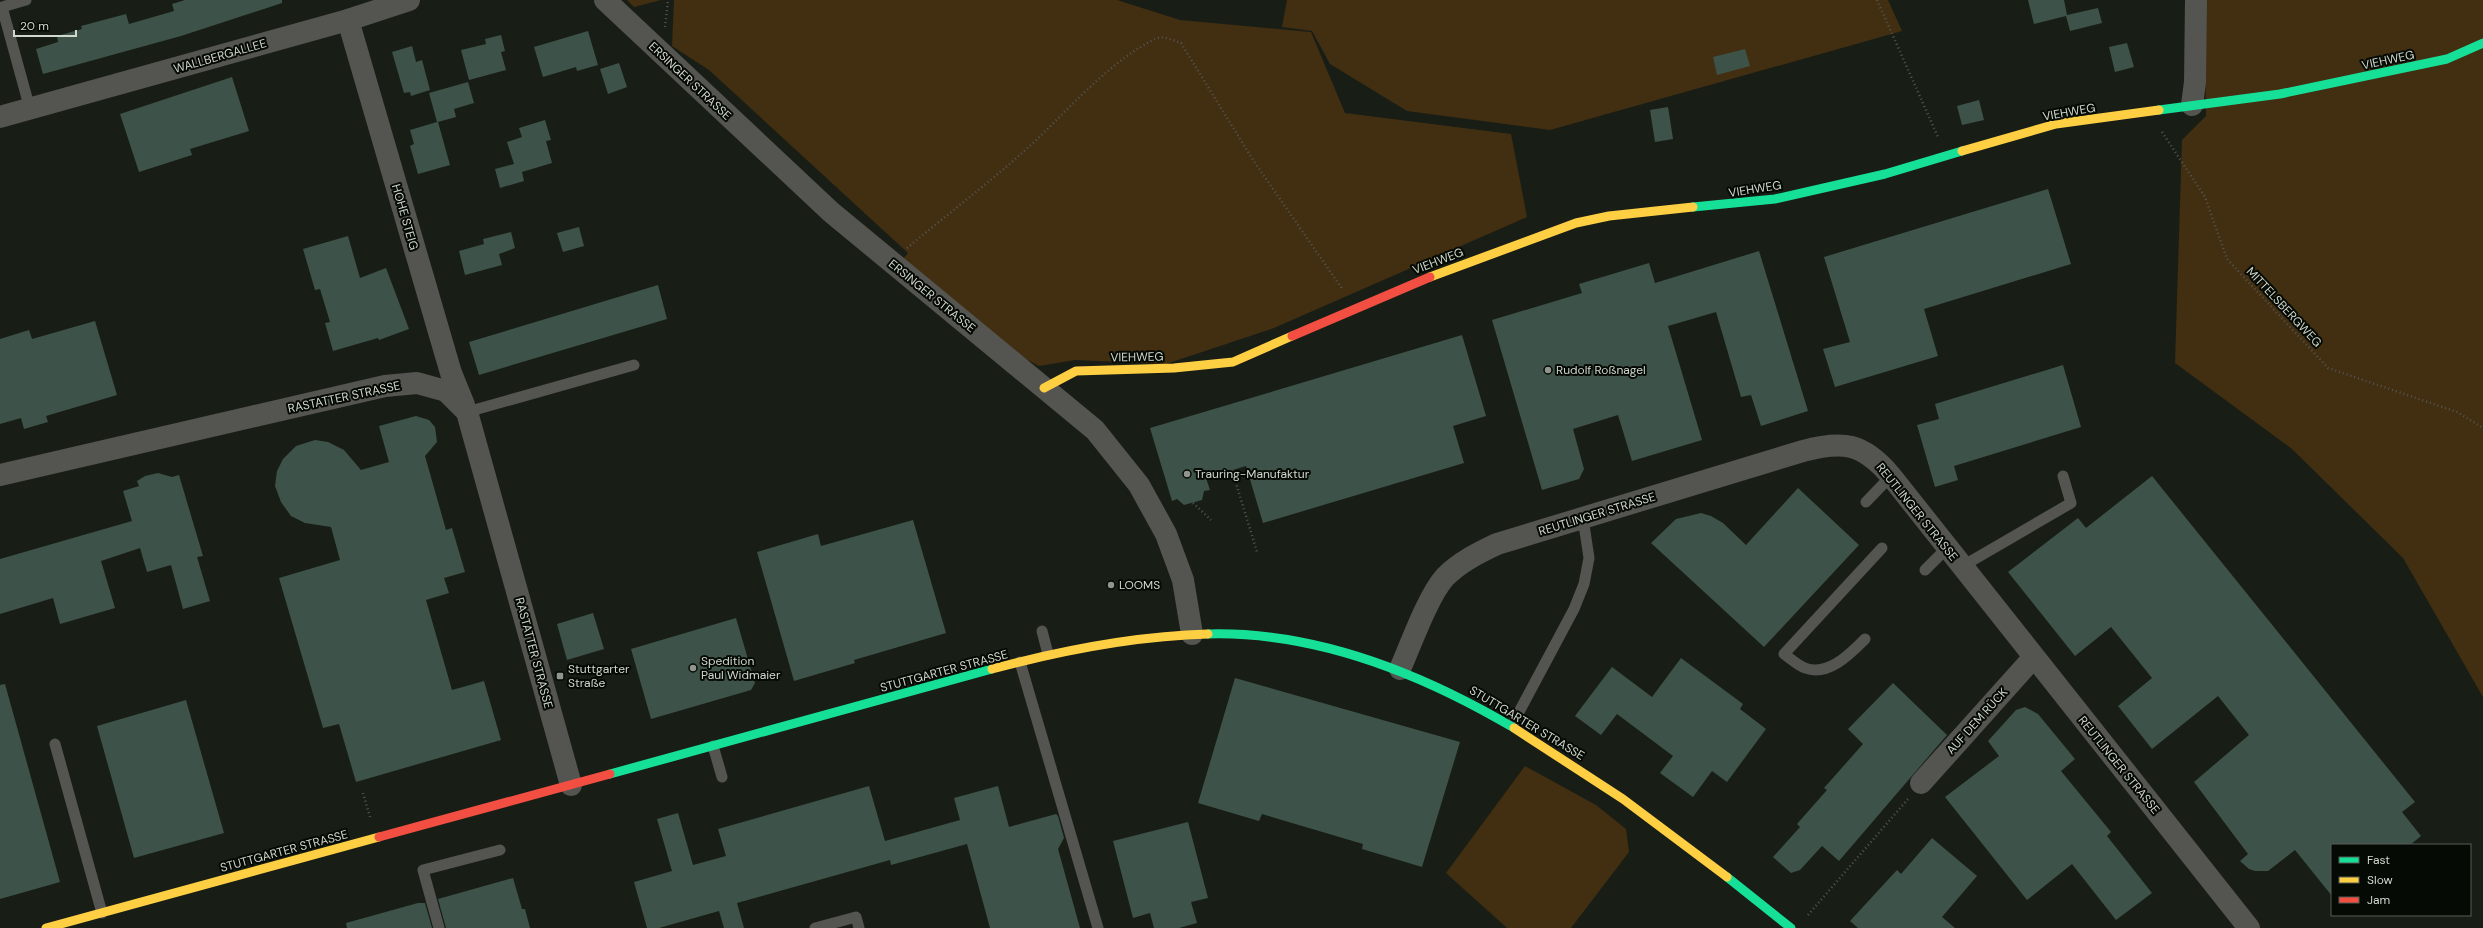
<svg xmlns="http://www.w3.org/2000/svg" width="2483" height="928" font-family="'DM Sans',sans-serif">
<rect width="100%" height="100%" fill="#181e16"/>
<g fill="#422e11">
<path d="M627,0h34l-27,7z"/>
<path d="M674,0h443l63,20 131,12 34,81 166,21 16,83 -253,111 -108,36 -91,-4 -36,6 -17,-9 -119,-98 5,-6 -199,-183 -37,-24z"/>
<path d="M1287,0h601l14,31 -352,99 -143,-19 -77,-47 -18,-33 -30,-4z"/>
<path d="M2204,0h279v697l-80,-139 -111,-109 -117,-86 7,-223 24,-24z"/>
<path d="M1525,766l71,39 30,24 3,23 -58,76h-64l-61,-55z"/>
</g>
<g fill="#3d5249">
<path d="M185,0h97v3l-101,33 -138,38 -7,-25 22,-7 -1,-6 25,-7 -1,-3 45,-12 3,10 45,-13 -2,-7z"/>
<path d="M2028,0h36l3,15 31,-7 4,15 -32,8 -4,-15 -32,8z"/>
<path d="M588,31l10,34 -21,6 -1,-4 -33,10 -9,-30z"/>
<path d="M501,35l4,16 -4,1 5,18 -37,10 -8,-30 25,-6 -1,-5z"/>
<path d="M2127,43l7,24 -19,5 -6,-25z"/>
<path d="M412,46l4,16 6,-2 8,30 -19,6 -1,-4 -6,1 -12,-41z"/>
<path d="M1745,49l5,17 -33,9 -4,-18z"/>
<path d="M619,63l8,24 -19,7 -8,-25z"/>
<path d="M232,77l17,54 -59,18 2,6 -53,17 -19,-58z"/>
<path d="M468,82l6,21 -20,6 2,8 -18,5 12,43 -32,9 -8,-28 4,-2 -4,-14 27,-8 -8,-29z"/>
<path d="M1979,100l5,20 -22,5 -5,-19z"/>
<path d="M1668,107l5,32 -18,3 -5,-32z"/>
<path d="M545,120l6,20 -5,1 6,22 -30,9 2,9 -24,7 -5,-19 19,-5 -7,-22 15,-5 -3,-9z"/>
<path d="M2048,189l23,75 -147,45 14,47 -103,31 -12,-38 27,-7 -26,-85z"/>
<path d="M579,227l5,19 -21,6 -6,-19z"/>
<path d="M511,232l4,16 -16,6 3,11 -37,10 -6,-24 25,-7 -1,-5z"/>
<path d="M348,236l12,42 26,-10 23,61 -30,11 -1,-2 -45,13 -8,-28 5,-1 -10,-33 -5,1 -12,-41z"/>
<path d="M1759,251l49,160 -47,15 -10,-31 -10,2 -25,-85 -48,14 34,114 -70,21 -14,-46 -45,14 11,40 -5,10 -37,11 -50,-170 90,-27 -3,-9 70,-21 6,20z"/>
<path d="M658,285l9,34 -188,56 -10,-33z"/>
<path d="M95,321l22,74 -71,21 2,6 -24,7 -3,-11 -21,6v-85l29,-9 3,9z"/>
<path d="M1462,335l24,81 -33,10 11,37 -201,60 -17,-57 -40,12 4,12 -6,1 -2,9 -18,5 -7,-6 -5,2 -22,-73z"/>
<path d="M2063,365l18,62 -127,39 4,14 -23,7 -18,-62 22,-6 -4,-15z"/>
<path d="M416,416l13,4 6,7 2,15 -12,14 21,74 6,-2 13,44 -21,6 5,15 -23,7 26,90 32,-9 17,59 -145,42 -17,-58 -16,4 -44,-150 61,-18 -9,-33 -26,-4 -14,-7 -10,-14 -6,-16 2,-15 6,-12 13,-13 19,-6 13,2 16,8 17,20 28,-8 -10,-36z"/>
<path d="M158,473l14,4 7,-2 24,81 -6,1 13,44 -27,8 -12,-44 -24,7 -7,-24 -39,13 14,47 -55,16 -7,-26 -53,16v-55l132,-38 -9,-30 16,-5 -2,-5 8,-5z"/>
<path d="M2152,476l263,326 -13,10 19,24 -11,9h-78v51l-37,-46 -27,21h-13l-6,-2 -9,-8 8,-7 -54,-72 55,-47 -31,-39 -66,53 -34,-43 34,-28 -41,-51 -36,29 -67,-84 70,-54 8,10z"/>
<path d="M1798,488l61,57 -95,102 -113,-104 25,-24 25,-6 10,3 12,7 23,22z"/>
<path d="M913,520l33,113 -92,27 1,3 -61,18 -37,-129 61,-18 3,12z"/>
<path d="M593,613l11,36 -37,11 -10,-36z"/>
<path d="M736,618l19,65 -4,7 -100,29 -20,-70z"/>
<path d="M1681,658l62,46 -3,5 26,20 -39,53 -15,-11 -19,26 -33,-24 13,-17 -56,-42 -16,21 -26,-19 37,-49 40,30z"/>
<path d="M1235,678l225,64 -38,125 -60,-18 1,-5 -101,-30 -3,7 -61,-18z"/>
<path d="M1893,683l54,52 -108,126 -17,-15 -22,24 -9,3 -18,-16 27,-30 -3,-3 30,-34 -3,-2 39,-44 -15,-15z"/>
<path d="M5,684l55,198 -60,17v-214z"/>
<path d="M186,700l38,133 -90,25 -37,-132z"/>
<path d="M2025,707l13,7 37,45 -14,12 50,61 -4,4 45,57 -36,27 -44,-56 -45,36 -82,-103 54,-41 -11,-15 28,-31z"/>
<path d="M869,786l16,55 75,-21 -6,-22 44,-12 11,41 47,-13 2,2 6,22 -6,11 22,79h-90l-23,-84 -76,21 -1,-5 -153,43 7,25h-20l-5,-17 -60,17h-12l-13,-46 38,-11 -15,-52 21,-6 15,52 33,-9 -8,-27z"/>
<path d="M1188,822l20,76 -17,4 6,21 -18,5h-25l-4,-15 -17,5 -20,-77z"/>
<path d="M1932,838l45,38 -35,41 13,11h-97l-8,-7 47,-51 4,4z"/>
<path d="M513,878l9,31h3l5,19h-84l-8,-29z"/>
<path d="M418,903h7l7,25h-85l-1,-5z"/>
</g>
<g fill="none" stroke-linecap="round" stroke-linejoin="round">
<g stroke="#545652" stroke-width="2.5" stroke-dasharray="1 3" stroke-linecap="butt">
<path d="M1877,0l61,137"/>
<path d="M665,27l3,-27"/>
<path d="M2162,132l43,65 22,62 101,109 129,44 26,16"/>
<path d="M907,248c42,-35 86,-68 126,-105 36,-34 77,-82 122,-104 8,-4 18,1 26,4l72,117 90,130"/>
<path d="M1232,470l25,82"/>
<path d="M1193,503l18,17"/>
<path d="M363,793l7,24"/>
<path d="M1808,915l100,-116"/>
</g>
<g stroke="#545451" stroke-width="11">
<path d="M26,0l-24,7 28,102"/>
<path d="M467,412l167,-47"/>
<path d="M1866,502l25,-26"/>
<path d="M1961,567l110,-64 -8,-27"/>
<path d="M1925,570l22,-22"/>
<path d="M1042,631l6,23"/>
<path d="M1865,639c-15,15 -37,38 -60,29 -8,-3 -15,-10 -21,-14l98,-106"/>
<path d="M1020,662l78,266"/>
<path d="M1512,725l62,-116 10,-25 5,-26 -6,-40"/>
<path d="M55,744l47,169"/>
<path d="M713,746l9,31"/>
<path d="M439,928l-16,-58 77,-20"/>
<path d="M815,928l41,-11 3,11"/>
</g>
<g stroke="#545451" stroke-width="22">
<path d="M605,0l226,212 264,218 44,55 27,49 17,46 9,54"/>
<path d="M348,20l103,353 13,32"/>
<path d="M2192,105l3,-23 1,-82"/>
<path d="M0,117l348,-97 61,-20"/>
<path d="M0,475l385,-89 32,-3 29,8 21,21 104,373"/>
<path d="M1400,669c11,-25 28,-73 45,-92 15,-15 33,-24 52,-33l306,-93c40,-11 60,-8 88,25l358,452"/>
<path d="M1921,783l112,-125"/>
</g>
<g stroke="#16e098" stroke-width="9">
<path d="M2159,110l121,-16 167,-35 36,-16"/>
<path d="M1693,207l82,-8 110,-25 77,-23"/>
<path d="M1208,634c109,-3 213,39 306,94"/>
<path d="M610,774l382,-105"/>
<path d="M1727,877l64,51"/>
</g>
<g stroke="#ffcf43" stroke-width="9">
<path d="M1962,151l94,-27 103,-14"/>
<path d="M1430,277l146,-54 33,-7 84,-9"/>
<path d="M1044,388l32,-17 98,-3 59,-6 59,-26"/>
<path d="M992,669c71,-19 142,-33 216,-35"/>
<path d="M1514,728l109,71 104,78"/>
<path d="M46,928l333,-91"/>
</g>
<g stroke="#f24e42" stroke-width="9">
<path d="M1292,336l138,-59"/>
<path d="M379,837l231,-63"/>
</g>
</g>
<g fill="#90968d" stroke="#060a04" stroke-width="1.5">
<circle cx="1548" cy="370" r="4"/>
<circle cx="1187" cy="474" r="4"/>
<circle cx="1111" cy="585" r="4"/>
<circle cx="693" cy="668" r="4"/>
<rect x="556" y="672" width="8" height="8" rx="2"/>
</g>
<g text-anchor="middle" stroke-width="4" stroke-linejoin="round" paint-order="stroke">
<g font-size="12" fill="#d0d7cd" stroke="#060a04">
<text transform="translate(220 56) rotate(-16)" y="4">WALLBERGALLEE</text>
<text transform="translate(2388 60) rotate(-12)" y="4">VIEHWEG</text>
<text transform="translate(690 81) rotate(43)" y="4">ERSINGER STRASSE</text>
<text transform="translate(2069 112) rotate(-10)" y="4">VIEHWEG</text>
<text transform="translate(1755 189) rotate(-9)" y="4">VIEHWEG</text>
<text transform="translate(405 217) rotate(74)" y="4">HOHE STEIG</text>
<text transform="translate(1438 261) rotate(-21)" y="4">VIEHWEG</text>
<text transform="translate(932 296) rotate(39)" y="4">ERSINGER STRASSE</text>
<text transform="translate(2284 307) rotate(47)" y="4">MITTELSBERGWEG</text>
<text transform="translate(1137 357) rotate(-1)" y="4">VIEHWEG</text>
<text transform="translate(344 397) rotate(-12)" y="4">RASTATTER STRASSE</text>
<text transform="translate(1917 512) rotate(51)" y="4">REUTLINGER STRASSE</text>
<text transform="translate(1597 514) rotate(-17)" y="4">REUTLINGER STRASSE</text>
<text transform="translate(534 653) rotate(75)" y="4">RASTATTER STRASSE</text>
<text transform="translate(944 671) rotate(-15)" y="4">STUTTGARTER STRASSE</text>
<text transform="translate(1977 721) rotate(-48)" y="4">AUF DEM RÜCK</text>
<text transform="translate(1527 723) rotate(31)" y="4">STUTTGARTER STRASSE</text>
<text transform="translate(2119 765) rotate(51)" y="4">REUTLINGER STRASSE</text>
<text transform="translate(284 851) rotate(-15)" y="4">STUTTGARTER STRASSE</text>
</g>
<g font-size="12" fill="#d0d7cd" stroke="#060a04" text-anchor="start">
<text x="1556" y="374">Rudolf Roßnagel</text>
<text x="1195" y="478">Trauring-Manufaktur</text>
<text x="1119" y="589">LOOMS</text>
<text x="701" y="665">Spedition<tspan x="701" dy="14">Paul Widmaier</tspan></text>
<text x="568" y="673">Stuttgarter<tspan x="568" dy="14">Straße</tspan></text>
</g>
</g>
<rect x="2331" y="844" width="140" height="72" fill="#060a04" stroke="#575c54"/>
<rect x="2339" y="857" width="20" height="6" fill="#16e098" stroke="#575c54"/>
<text x="2367" y="864" font-size="12" fill="#d0d7cd">Fast</text>
<rect x="2339" y="877" width="20" height="6" fill="#ffcf43" stroke="#575c54"/>
<text x="2367" y="884" font-size="12" fill="#d0d7cd">Slow</text>
<rect x="2339" y="897" width="20" height="6" fill="#f24e42" stroke="#575c54"/>
<text x="2367" y="904" font-size="12" fill="#d0d7cd">Jam</text>
<path d="M14 30v6h62v-6" fill="none" stroke="#d0d7cd" stroke-width="2"/>
<text x="20" y="30" font-size="12" fill="#d0d7cd" stroke="#060a04" stroke-width="3" paint-order="stroke">20 m</text>
</svg>
